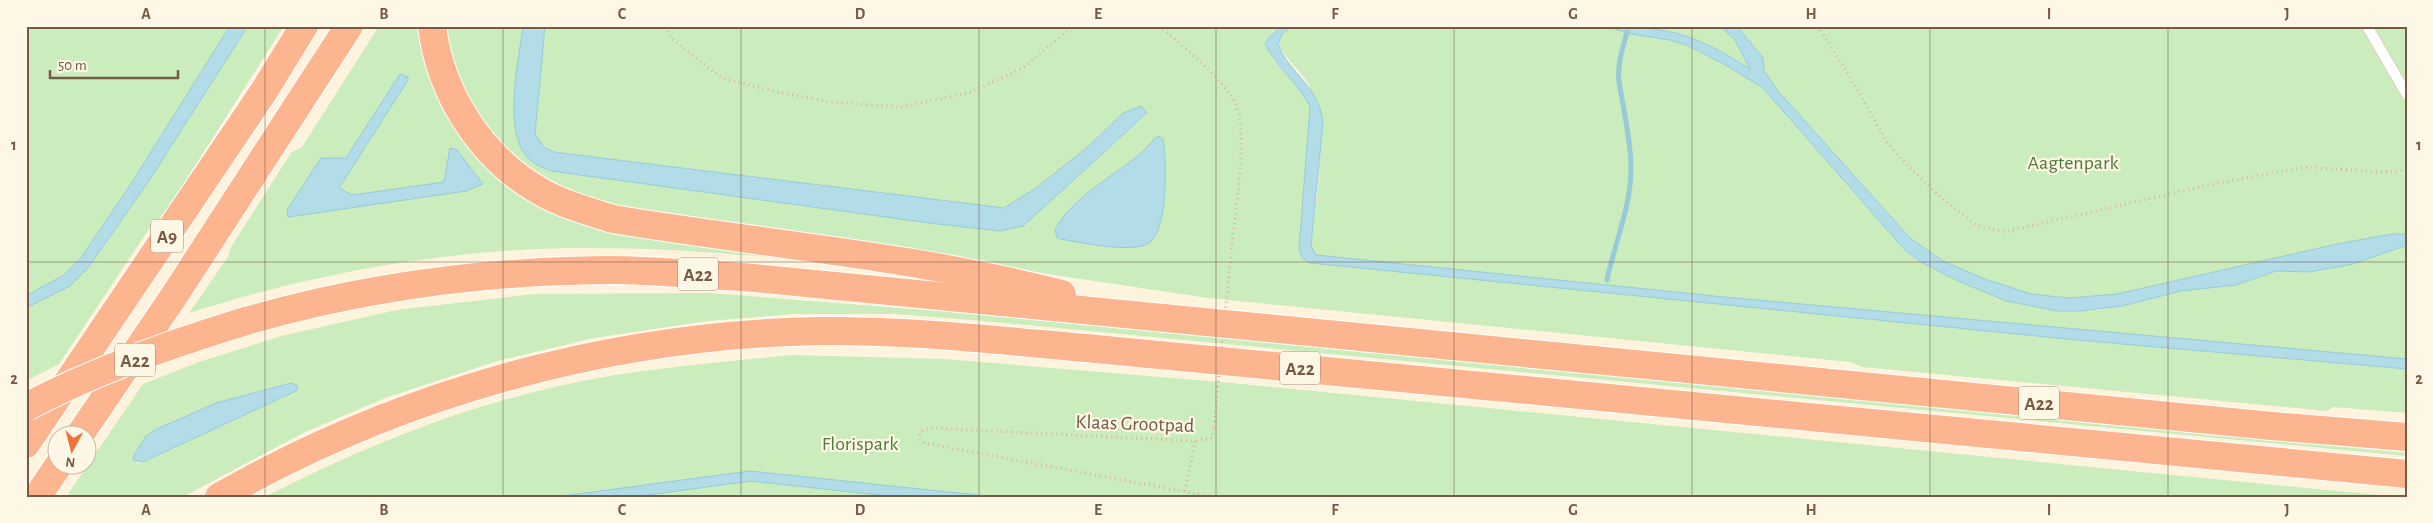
<svg xmlns="http://www.w3.org/2000/svg" width="2433" height="523" font-family="'Alegreya Sans',sans-serif">
<rect width="100%" height="100%" fill="#fef4de"/>
<g fill="#cbecbc" fill-rule="evenodd">
<path d="M26,26h204l-101,161 -49,72 -16,16 -38,21z"/>
<path d="M248,26h36l-123,193 -6,1 -96,144 -33,17v-73l44,-22 18,-18 62,-89z"/>
<path d="M379,26h44l104,167 335,73c-94,-9 -189,-19 -283,-18 -132,1 -264,25 -390,65l39,-56 3,-10 60,-94 11,-6z"/>
<path d="M444,26h79l-7,63 16,74 19,8 378,52 71,8 55,-35 92,-82 -6,-8 -105,82 -32,20 -450,-56 -9,-4 -10,-14 10,-108h734l-7,6v26l32,37 6,12 -10,125 10,31 767,77 330,29v44l-74,-6 -6,4 -465,-44 -12,-5 -642,-64 -520,-78c-89,-16 -163,-26 -214,-112 -5,-10 -13,-20 -17,-30 -6,-17 -9,-35 -13,-52z"/>
<path d="M1291,26h314l26,8 39,6 19,6 40,21 34,21 141,161 54,32 48,20 51,10 42,-1 82,-19 55,-6 40,-14 33,1 98,-27v114l-683,-62 -409,-42 -4,-9c6,-51 16,-106 0,-156 -5,-16 -26,-30 -33,-47l4,-9z"/>
<path d="M1645,26h75l15,14 16,30c-34,-23 -66,-37 -106,-44z"/>
<path d="M1737,26h670v208h-15l-55,10 -220,50 -48,4 -38,-4 -46,-15 -42,-18 -33,-23 -132,-147 -14,-20 -1,-13z"/>
<path d="M709,293l243,19 1455,141v3l-1423,-135 -89,-7h-100l-87,7 -114,17 -97,23 -112,37 -82,35 -120,64h-117l77,-113 56,-22 82,-26 116,-26 137,-16zM291,383l5,8 -153,71 -6,1 20,-34 59,-26z"/>
<path d="M792,355l153,4 287,24 1167,114h-1766l118,-16 46,5 1,-10 -48,-5 -195,26h-290c103,-53 214,-97 328,-118 66,-12 133,-17 199,-24z"/>
</g>
<g fill="#b2dce8" stroke="#97cbda">
<path d="M230,26h18l-98,153 -62,89 -18,18 -44,22v-12l38,-21 16,-16 49,-72z"/>
<path d="M523,26h22l-10,108 10,14 9,4 450,56 32,-20 53,-42 34,-33 18,-7 6,7 -124,113 -23,5 -71,-8 -378,-52c-8,-4 -17,-6 -23,-13 -26,-27 -9,-98 -5,-132z"/>
<path d="M1279,26h12l-9,8 -4,10c12,31 40,40 45,78l-12,124 5,9 408,42 683,62v10l-330,-29 -767,-77 -8,-5 -3,-10 11,-141c-11,-24 -34,-39 -45,-64z"/>
<path d="M1605,26c63,0 92,9 145,43l-15,-29 -15,-14h17l26,32 1,13 14,20 132,147 33,23 42,18 46,15 38,4 48,-4 220,-50 55,-10h15v11l-54,19 -44,8 -33,-1 -40,14 -55,6 -59,15 -42,5h-23l-51,-10 -48,-20 -37,-19 -17,-13 -141,-161 -34,-21 -40,-21 -19,-6 -39,-6z"/>
<path d="M400,74l8,3v3l-69,108 13,7 92,-13 6,-34 6,1 27,35 -17,7 -178,26 -1,-7 34,-52h25z"/>
<path d="M1158,136l5,3c4,22 5,91 -14,104 -15,11 -74,-1 -92,-5l-2,-9c19,-33 58,-52 87,-77 6,-5 10,-12 16,-16z"/>
<path d="M291,383l7,3 -2,5 -153,71 -10,-2 1,-5 12,-19 11,-7 59,-26z"/>
<path d="M750,471l246,26h-100l-145,-16 -118,16h-78z"/>
</g>
<g fill="none" stroke-linecap="round" stroke-linejoin="round">
<path stroke="#97cbda" stroke-width="5" d="M1607,280c8,-39 25,-75 24,-116 -1,-28 -8,-56 -12,-83 -2,-17 4,-34 8,-49"/>
<g stroke="#e2d0ba" stroke-width="12">
<path id="service" d="M2367,26l40,69"/>
</g>
<g stroke="#fff" stroke-width="30">
<g id="motorway">
<path d="M432,26c8,67 48,130 106,164 23,14 50,21 75,29 150,25 302,37 449,75"/>
<path d="M246,321c118,-34 240,-50 362,-51 46,0 91,5 136,7l1528,149 135,11"/>
<path d="M79,436l95,-140 175,-270"/>
<path d="M26,444l238,-353 40,-65"/>
<path d="M37,497l21,-31"/>
<path d="M219,497c181,-104 391,-162 600,-166 92,-1 185,10 277,18l1311,125"/>
</g>
</g>
<g stroke="#d9b697" stroke-width="3" stroke-dasharray="1 4" stroke-linecap="butt">
<path d="M666,26l5,12 51,40 55,14 54,10 71,5 69,-15 52,-24 50,-42"/>
<path d="M1159,26c22,18 67,55 77,79 13,30 -2,114 -5,148"/>
<path d="M1818,26l38,61 32,57 21,23 35,33 32,25 29,7 203,-47 97,-18 79,5 23,-2"/>
<path d="M1185,491l10,-50"/>
<path d="M1214,497l-290,-54 -5,-4c1,-8 3,-9 11,-11l265,13 17,-3 2,-11"/>
</g>
<use href="#service" stroke="#fff" stroke-width="10"/>
<use href="#motorway" stroke="#fdb590" stroke-width="28"/>
<g stroke="#fff" stroke-width="30" stroke-linecap="butt">
<path id="motorway-bridge" d="M26,407c70,-37 145,-63 220,-86"/>
</g>
<path stroke="#d9b697" stroke-width="3" stroke-dasharray="1 4" stroke-linecap="butt" d="M1214,427l17,-174"/>
<use href="#motorway-bridge" stroke="#fdb590" stroke-width="28"/>
</g>
<path fill="none" stroke="#755a45" stroke-width="1" stroke-opacity="0.55" d="M265,26v471M503,26v471M741,26v471M979,26v471M1216,26v471M1454,26v471M1692,26v471M1930,26v471M2168,26v471M26,262h2381"/>
<g text-anchor="middle" stroke-width="4.5" stroke-linejoin="round" paint-order="stroke">
<g fill="#fff7e6" stroke="#9e8975" stroke-width="1">
<rect x="151" y="219.5" width="32" height="33" rx="4"/>
<rect x="678" y="257.5" width="40" height="33" rx="4"/>
<rect x="115" y="343.5" width="40" height="33" rx="4"/>
<rect x="1280" y="351.5" width="40" height="33" rx="4"/>
<rect x="2019" y="386.5" width="40" height="33" rx="4"/>
</g>
<g font-size="19" font-weight="bold" fill="#755a45">
<text x="167" y="243">A9</text>
<text x="698" y="281">A22</text>
<text x="135" y="367">A22</text>
<text x="1300" y="375">A22</text>
<text x="2039" y="410">A22</text>
</g>
<g font-size="20" fill="#4a7c3c" stroke="#fff7e6">
<text x="2073" y="169">Aagtenpark</text>
<text x="860" y="450">Florispark</text>
</g>
<g font-size="20" fill="#755a45" stroke="#fff7e6">
<text transform="translate(1135 423) rotate(2)" y="7">Klaas Grootpad</text>
</g>
</g>
<rect width="2433" height="523" fill="none" stroke="#fff7e6" stroke-width="55"/>
<g transform="translate(72 450) rotate(187)"><circle r="24" fill="#fff7e6" stroke="#c8b8a6"/>
<path d="M0-4L9 19L0 12L-9 19Z" fill="#f1713a"/>
<text y="-8" font-size="14" font-weight="bold" text-anchor="middle" fill="#755a45">N</text>
</g>
<path d="M50 70v8h128v-8" fill="none" stroke="#755a45" stroke-width="2.5"/>
<text x="58" y="70" font-size="15" fill="#755a45" stroke="#fff7e6" stroke-width="4" paint-order="stroke">50 m</text>
<rect x="28" y="28" width="2378" height="468" fill="none" stroke="#755a45" stroke-width="2"/>
<g font-size="16" text-anchor="middle" font-weight="bold" fill="#755a45">
<text x="146" y="19">A</text>
<text x="384" y="19">B</text>
<text x="622" y="19">C</text>
<text x="860" y="19">D</text>
<text x="1098" y="19">E</text>
<text x="1335" y="19">F</text>
<text x="1573" y="19">G</text>
<text x="1811" y="19">H</text>
<text x="2049" y="19">I</text>
<text x="2287" y="19">J</text>
<text x="14" y="150">1</text>
<text x="2419" y="150">1</text>
<text x="14" y="384">2</text>
<text x="2419" y="384">2</text>
<text x="146" y="515">A</text>
<text x="384" y="515">B</text>
<text x="622" y="515">C</text>
<text x="860" y="515">D</text>
<text x="1098" y="515">E</text>
<text x="1335" y="515">F</text>
<text x="1573" y="515">G</text>
<text x="1811" y="515">H</text>
<text x="2049" y="515">I</text>
<text x="2287" y="515">J</text>
</g>
</svg>
